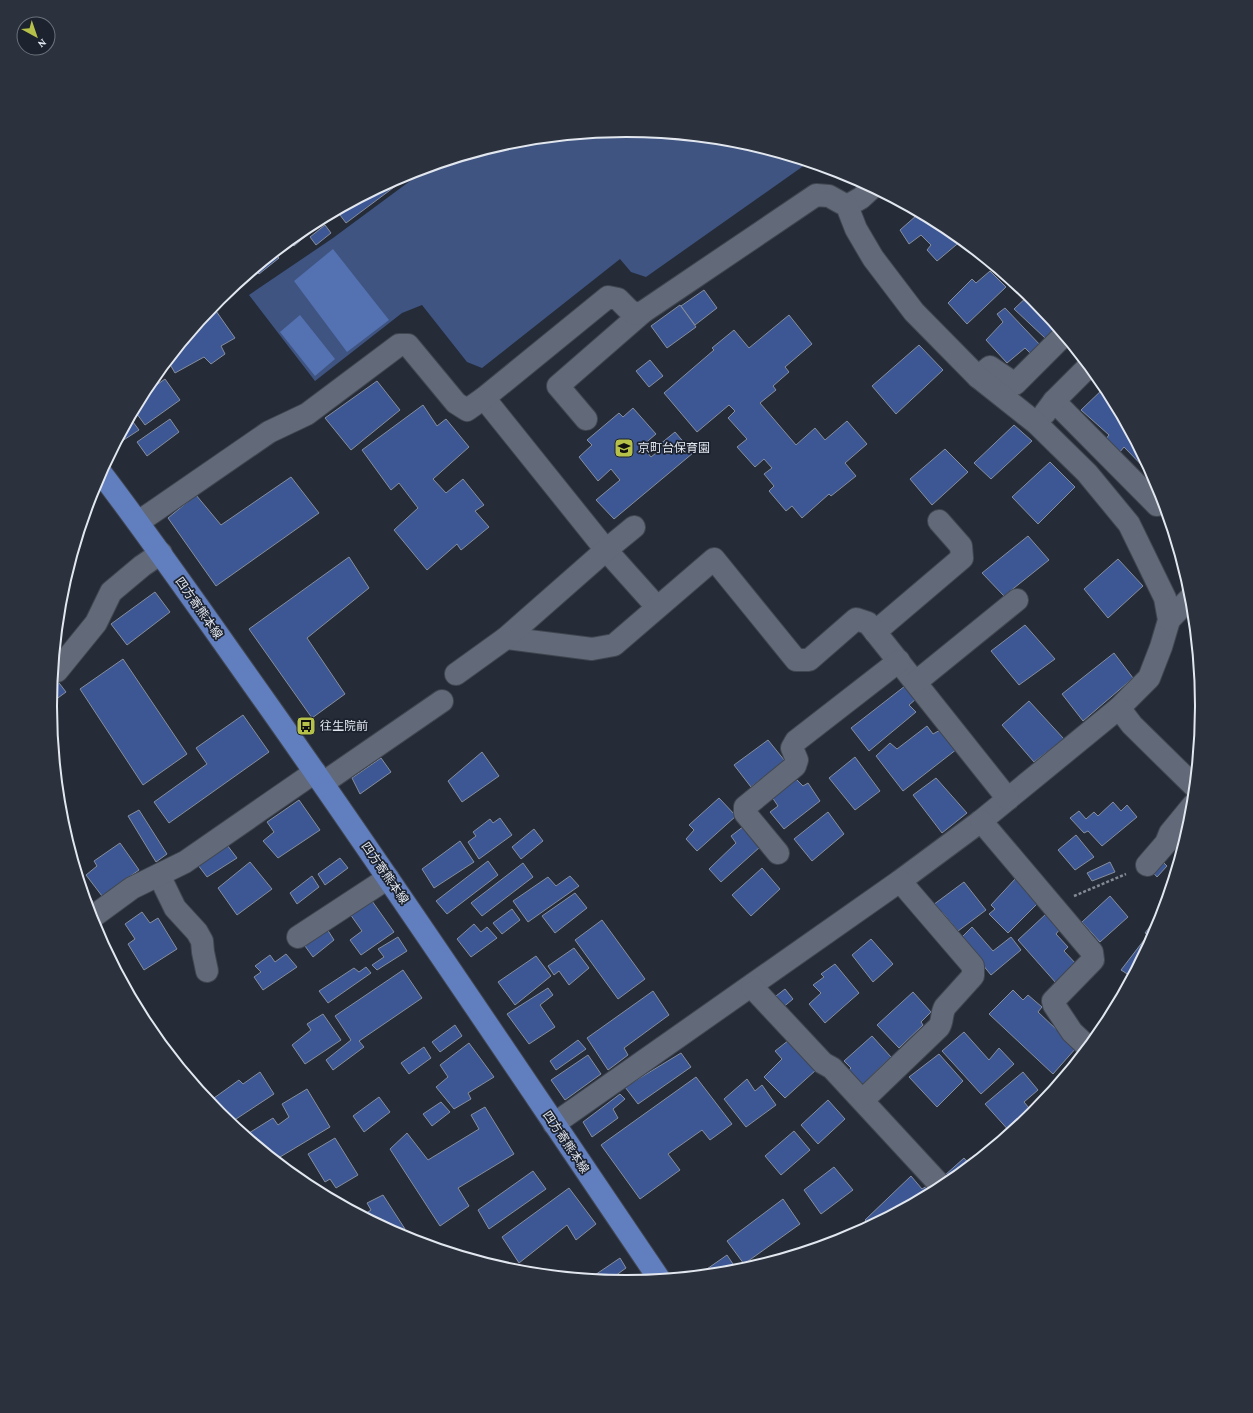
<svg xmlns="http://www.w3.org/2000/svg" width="1253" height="1413" font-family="'Crimson Pro','Noto Sans JP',serif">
<rect width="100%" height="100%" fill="#252c38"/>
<path fill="#3f5481" d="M627,130l112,11 70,21 -163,115 -15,-5 -11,-13 -138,109 -15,-6 -45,-57 -20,8 -87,68 -66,-86 84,-57 96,-71 85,-26z"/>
<g fill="#5472b1">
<path d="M333,249l56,71 -42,32 -53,-71z"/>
<path d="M300,315l35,44 -20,17 -35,-44z"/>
</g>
<g fill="#3c5794" stroke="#868e9d">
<path d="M398,178l3,4 -55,41 -9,-12z"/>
<path d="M912,209l35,18 15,13 -25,21 -10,-11 4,-5 -10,-10 -12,9 -9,-14 17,-15 -6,-5z"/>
<path d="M327,216l-15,15 -4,-5z"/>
<path d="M325,225l6,8 -15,12 -6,-8z"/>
<path d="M304,229l4,5 -14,12 -4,-5z"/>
<path d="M274,253l5,5 -20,16 -4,-5z"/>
<path d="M990,271l16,16 -39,37 -19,-21 24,-24 4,4z"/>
<path d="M704,290l13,18 -22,17 -14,-19z"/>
<path d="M1029,295l5,4 23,27 -12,12 -31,-29z"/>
<path d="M680,305l16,22 -29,21 -16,-22z"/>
<path d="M1005,308l36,38 -9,9 -7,-7 -18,15 -21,-23 17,-18 -6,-8z"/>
<path d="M216,311l19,27 -14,8 4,8 -14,10 -7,-7 -29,16 -7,-12 34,-41z"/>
<path d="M789,315l23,29 -27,23 4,5 -16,14 3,4 -16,13 36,42 19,-17 10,12 22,-19 20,23 -22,19 11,13 -25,20 -2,-2 -27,24 -10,-12 -6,5 -17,-20 5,-5 -10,-12 8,-6 -8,-9 -9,8 -18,-20 10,-8 -19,-21 7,-7 -6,-6 -32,27 -33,-39 50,-43 -2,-2 22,-18 15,18z"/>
<path d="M919,345l24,25 -47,44 -24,-28z"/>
<path d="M650,360l13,16 -14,11 -13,-16z"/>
<path d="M165,379l15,21 -35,25 -11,-15 8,-15z"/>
<path d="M377,381l23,29 -49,40 -26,-32z"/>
<path d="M1106,386l50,94 -32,-33 -5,6 -14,-13 4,-5 -28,-25z"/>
<path d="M423,405l14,21 9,-7 23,28 -36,32 13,14 17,-14 21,26 -9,6 14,16 -28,23 -4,-6 -30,26 -33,-40 24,-22 -19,-25 -8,7 -29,-40z"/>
<path d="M633,408l23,26 -14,12 9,11 10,-8 -2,-4 16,-13 18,21 -79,66 -18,-19 24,-20 -9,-11 -13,12 -19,-24 13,-12 -5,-5 32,-27 4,4z"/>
<path d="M130,418l9,12 -23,15z"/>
<path d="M170,419l9,13 -32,24 -10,-14z"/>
<path d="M1014,425l18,16 -41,38 -17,-16z"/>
<path d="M945,449l23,23 -36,33 -22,-26z"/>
<path d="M1050,462l25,25 -37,37 -26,-27z"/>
<path d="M291,477l28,36 -103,73 -48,-68 28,-23 25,30z"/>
<path d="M1028,536l21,24 -45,36 -22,-23z"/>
<path d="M349,557l20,31 -62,50 38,56 -33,24 -63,-89z"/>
<path d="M1118,559l25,27 -35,32 -24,-29z"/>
<path d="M155,592l15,20 -43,33 -16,-21z"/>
<path d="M1025,625l30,34 -36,26 -28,-34z"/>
<path d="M1114,653l19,25 -50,43 -21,-27z"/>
<path d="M123,659l64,95 -44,31 -63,-96z"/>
<path d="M53,675l13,17 -15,11 -1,-1z"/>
<path d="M905,686l11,13 -7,6 7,7 -47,39 -18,-23z"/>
<path d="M1029,701l35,38 -30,23 -32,-37z"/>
<path d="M243,715l26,37 -100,71 -15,-21 53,-38 -11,-16z"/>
<path d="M927,726l6,8 9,-5 15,20 -54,42 -27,-35 14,-13 7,6z"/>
<path d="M768,740l17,21 -34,26 -17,-22z"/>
<path d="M482,752l17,24 -37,26 -14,-21z"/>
<path d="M855,757l25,34 -25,19 -26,-32z"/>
<path d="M381,758l10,14 -31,22 -8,-16z"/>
<path d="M794,777l9,9 5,-3 12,18 -36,28 -14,-17 8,-6 -6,-9z"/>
<path d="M936,778l31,35 -25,20 -29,-38z"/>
<path d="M719,798l17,18 -39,35 -11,-12 8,-9 -5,-5z"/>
<path d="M299,800l21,30 -42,28 -15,-17 11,-9 -7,-10z"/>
<path d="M1113,802l8,9 6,-6 10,12 -35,29 -14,-15 -4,2 -14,-15 9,-7 7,8 8,-7 4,4z"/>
<path d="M139,810l28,44 -11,8 -28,-46z"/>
<path d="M828,812l16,22 -32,27 -18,-22z"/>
<path d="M500,818l12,17 -33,24 -11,-17 8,-6 -3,-4 17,-13 3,4z"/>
<path d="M744,826l16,21 -39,35 -12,-13 27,-26 -5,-7z"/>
<path d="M534,829l9,12 -22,18 -9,-12z"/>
<path d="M1076,835l18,22 -19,13 -17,-20z"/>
<path d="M460,841l14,21 -40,26 -12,-19z"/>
<path d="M120,843l19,27 -37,26 -16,-21 11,-9 -3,-5z"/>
<path d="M227,845l10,13 -30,19 -9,-12z"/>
<path d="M340,858l8,10 -23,17 -7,-11z"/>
<path d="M1160,859l7,7 -10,11 -7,-8z"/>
<path d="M488,861l10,14 -51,39 -11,-13z"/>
<path d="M250,862l22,27 -35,26 -19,-27z"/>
<path d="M1110,862l5,10 -23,9 -5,-8z"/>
<path d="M523,863l10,14 -51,39 -11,-13z"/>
<path d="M762,868l18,21 -29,27 -19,-21z"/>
<path d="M312,876l7,11 -22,17 -7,-11z"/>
<path d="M570,876l9,10 -51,36 -15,-21 35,-24 8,9z"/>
<path d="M1016,878l22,25 -30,30 -19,-19 6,-5 -4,-4z"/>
<path d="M80,882l13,20 -6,3z"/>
<path d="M964,882l22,28 -28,21 -16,-19 -3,2 -6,-9z"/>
<path d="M575,893l12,15 -32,25 -13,-17z"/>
<path d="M1110,896l18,21 -28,25 -18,-20z"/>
<path d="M372,901l22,31 -33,23 -11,-15 12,-9 -12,-17z"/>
<path d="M1166,905l-7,22 -6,11 -8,-5z"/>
<path d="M512,909l8,11 -18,14 -9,-11z"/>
<path d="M142,912l8,11 8,-5 19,31 -33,21 -16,-26 7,-5 -10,-15z"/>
<path d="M1046,914l14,15 -4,5 12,13 -4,4 13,14 -21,18 -38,-43z"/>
<path d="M602,920l43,59 -27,20 -43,-59z"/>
<path d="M474,924l7,8 6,-5 10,11 -26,19 -14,-18z"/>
<path d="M972,927l21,24 18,-14 10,13 -30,25 -30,-37z"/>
<path d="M327,929l7,11 -21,17 -8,-11z"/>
<path d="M398,937l9,14 -30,19 -5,-5 12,-8 -6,-8z"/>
<path d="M871,939l22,25 -20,18 -21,-27z"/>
<path d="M1144,940l6,4 -18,33 -11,-7z"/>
<path d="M574,948l15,20 -20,17 -10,-14 -5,4 -6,-9z"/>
<path d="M286,954l11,13 -34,23 -9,-13 7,-5 -6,-6 15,-11 5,7z"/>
<path d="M536,956l15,20 -36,29 -17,-23z"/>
<path d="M835,964l24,29 -34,30 -16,-19 12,-11 -8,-8 11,-8 -3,-3z"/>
<path d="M366,967l5,6 -43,30 -9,-12 35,-23 5,4z"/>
<path d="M403,970l19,28 -63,43 5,6 -31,23 -7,-10 25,-20 -16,-24z"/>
<path d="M548,988l5,7 -13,10 15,22 -26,17 -22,-30z"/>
<path d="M785,989l8,10 -12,10 -9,-10z"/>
<path d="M1013,990l10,10 5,-5 14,12 -4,5 38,36 -23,26 -64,-60z"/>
<path d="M653,991l16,24 -45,33 4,7 -20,15 -21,-32z"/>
<path d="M913,992l18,20 -10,10 2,3 -24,23 -22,-23z"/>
<path d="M323,1014l18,26 -36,24 -13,-19 19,-15 -4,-6z"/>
<path d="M455,1025l7,11 -22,16 -8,-10z"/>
<path d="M964,1032l25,28 10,-12 15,16 -33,30 -39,-43z"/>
<path d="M872,1036l19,21 -30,29 -14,-14 4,-4 -7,-7z"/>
<path d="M578,1040l8,9 -30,21 -6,-9z"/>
<path d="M789,1040l27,30 -31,28 -21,-21 18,-18 -7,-8z"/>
<path d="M469,1043l25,34 -26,16 3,6 -17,10 -18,-22 12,-10 -8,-12z"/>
<path d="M424,1047l7,11 -22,16 -8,-11z"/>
<path d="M681,1053l10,14 -53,37 -13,-17z"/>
<path d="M939,1054l24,27 -26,26 -28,-30z"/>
<path d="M588,1055l13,19 -36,26 -14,-20z"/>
<path d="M260,1072l14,22 -44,29 -11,-9 -16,-19 5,-3 6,6 25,-18 4,4z"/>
<path d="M1023,1072l15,18 -14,12 10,12 -23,19 -26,-29z"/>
<path d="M696,1077l36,47 -22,16 -8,-10 -34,24 12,16 -40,29 -39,-54z"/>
<path d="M747,1079l8,12 7,-6 14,20 -30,22 -22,-28z"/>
<path d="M307,1089l23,38 -55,33 -20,-17 -6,-10 24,-15 5,7 11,-8 -7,-13z"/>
<path d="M620,1094l5,5 -12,10 5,9 -26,19 -9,-15z"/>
<path d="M379,1097l11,15 -26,20 -11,-16z"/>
<path d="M828,1100l17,19 -27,25 -17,-19z"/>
<path d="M441,1102l9,10 -18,14 -9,-12z"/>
<path d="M485,1107l29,47 -56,34 11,18 -29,20 -50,-77 17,-16 21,27 51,-31 -8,-14z"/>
<path d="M794,1131l16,19 -29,25 -16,-19z"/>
<path d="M335,1138l23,37 -22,13 -6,-9 -5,3 -17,-28z"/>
<path d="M964,1158l7,8 -21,17 -6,-7z"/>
<path d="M834,1167l19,23 -32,24 -17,-24z"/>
<path d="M533,1171l13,18 -57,40 -11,-19z"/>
<path d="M911,1176l11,13 8,-5 6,7 -65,35 -6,-6z"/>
<path d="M569,1188l27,36 -20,16 -9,-15 -48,38 -17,-26z"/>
<path d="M383,1195l22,34 -8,6 -35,-19 9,-6 -4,-7z"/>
<path d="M783,1199l17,25 -56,40 -17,-23z"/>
<path d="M727,1255l10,15 -4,3 -26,2 -3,-4z"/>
<path d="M620,1258l6,10 -18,13 -19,-2z"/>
</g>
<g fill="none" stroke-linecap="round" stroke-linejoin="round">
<g stroke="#414751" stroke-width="24">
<g id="minor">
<path d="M847,206l14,-8 12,-11"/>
<path d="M978,377l12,-10 25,17 49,-49"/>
<path d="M484,398l122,152 51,57"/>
<path d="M1054,401l103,104"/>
<path d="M1045,413l9,-12 35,-35"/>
<path d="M586,419l-28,-33 85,-74"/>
<path d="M138,522l15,-10 116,-80 38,-18 92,-69h9l48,58 11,7 17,-12 124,-101 10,2 9,9 7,6 9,-2 173,-117 13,1 18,10 9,23 17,29 41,54 64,65 58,46 51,50 42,51 36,74 4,22 -8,27 -12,31 -30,30 -138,113 -81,60 -346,243"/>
<path d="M1169,620l23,-24"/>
<path d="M875,632l87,-74 -1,-12 -22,-25"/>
<path d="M506,638l86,11 22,-4 100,-86 82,101h13l47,-41 12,4 140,176"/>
<path d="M57,671l39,-48 15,-31 31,-26 19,-13"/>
<path d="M456,674l50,-36 100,-88 28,-23"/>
<path d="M916,682l101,-82"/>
<path d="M1119,708l13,17 63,62"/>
<path d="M323,783l119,-82"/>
<path d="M981,821l111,131 1,8 -40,41 1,4 18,27 17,16"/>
<path d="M778,853l-33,-40v-6l50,-41 2,-6 -5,-12 4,-7 103,-80"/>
<path d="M1147,865l19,-22 4,-10 23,-28"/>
<path d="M159,875l16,33 22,24 5,9 1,11 4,19"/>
<path d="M91,918l41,-30 53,-26 130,-90"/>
<path d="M298,937l90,-59"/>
<path d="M752,987l71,76 9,5 111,120"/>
<path d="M863,1100l76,-73c4,-6 2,-13 6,-20l28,-31v-10l-73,-85"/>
</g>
</g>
<g stroke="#414751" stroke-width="24">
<path id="major" d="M101,473c57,75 110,152 164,228 135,191 264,386 395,579"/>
</g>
<path stroke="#848a94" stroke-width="2.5" stroke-dasharray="3 2" stroke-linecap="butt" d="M1074,896l52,-22"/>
<use href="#minor" stroke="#626978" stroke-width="22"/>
<use href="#major" stroke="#617ebf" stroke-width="22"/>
</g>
<defs>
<g id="school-square" transform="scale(1)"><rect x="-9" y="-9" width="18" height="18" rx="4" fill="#b6c149" stroke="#1c222e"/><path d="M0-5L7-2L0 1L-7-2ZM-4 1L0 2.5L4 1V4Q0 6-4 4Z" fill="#111"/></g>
<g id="bus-square" transform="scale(1)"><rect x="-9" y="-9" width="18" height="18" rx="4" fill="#b6c149" stroke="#1c222e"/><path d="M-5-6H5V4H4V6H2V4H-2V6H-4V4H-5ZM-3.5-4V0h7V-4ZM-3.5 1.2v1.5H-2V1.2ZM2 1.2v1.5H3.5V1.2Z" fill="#111"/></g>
</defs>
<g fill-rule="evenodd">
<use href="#school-square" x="624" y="448"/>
<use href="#bus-square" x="306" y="726"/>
</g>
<g text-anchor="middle" stroke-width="3.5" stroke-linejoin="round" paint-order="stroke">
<g font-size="12" fill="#e2e7ef" stroke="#1c222e" text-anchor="start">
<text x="638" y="452">京町台保育園</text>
<text x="320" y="730">往生院前</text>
</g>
<g font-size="12" fill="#e2e7ef" stroke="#1c222e">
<text transform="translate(199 608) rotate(55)" y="4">四方寄熊本線</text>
<text transform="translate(385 873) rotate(55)" y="4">四方寄熊本線</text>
<text transform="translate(566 1142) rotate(56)" y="4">四方寄熊本線</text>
</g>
</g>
<path d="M0 0H1253V1413H0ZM57 706a569 569 0 1 1 1138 0a569 569 0 1 1-1138 0Z" fill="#2c323d" fill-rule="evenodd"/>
<path fill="none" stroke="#e2e7ef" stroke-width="2" d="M57 706a569 569 0 1 1 1138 0a569 569 0 1 1-1138 0Z"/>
<g transform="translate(36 36) rotate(140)"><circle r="19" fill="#1c222e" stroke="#6b717b"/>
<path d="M0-3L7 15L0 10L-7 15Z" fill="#b6c149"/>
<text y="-6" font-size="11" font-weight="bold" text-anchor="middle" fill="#e2e7ef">N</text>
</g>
</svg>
